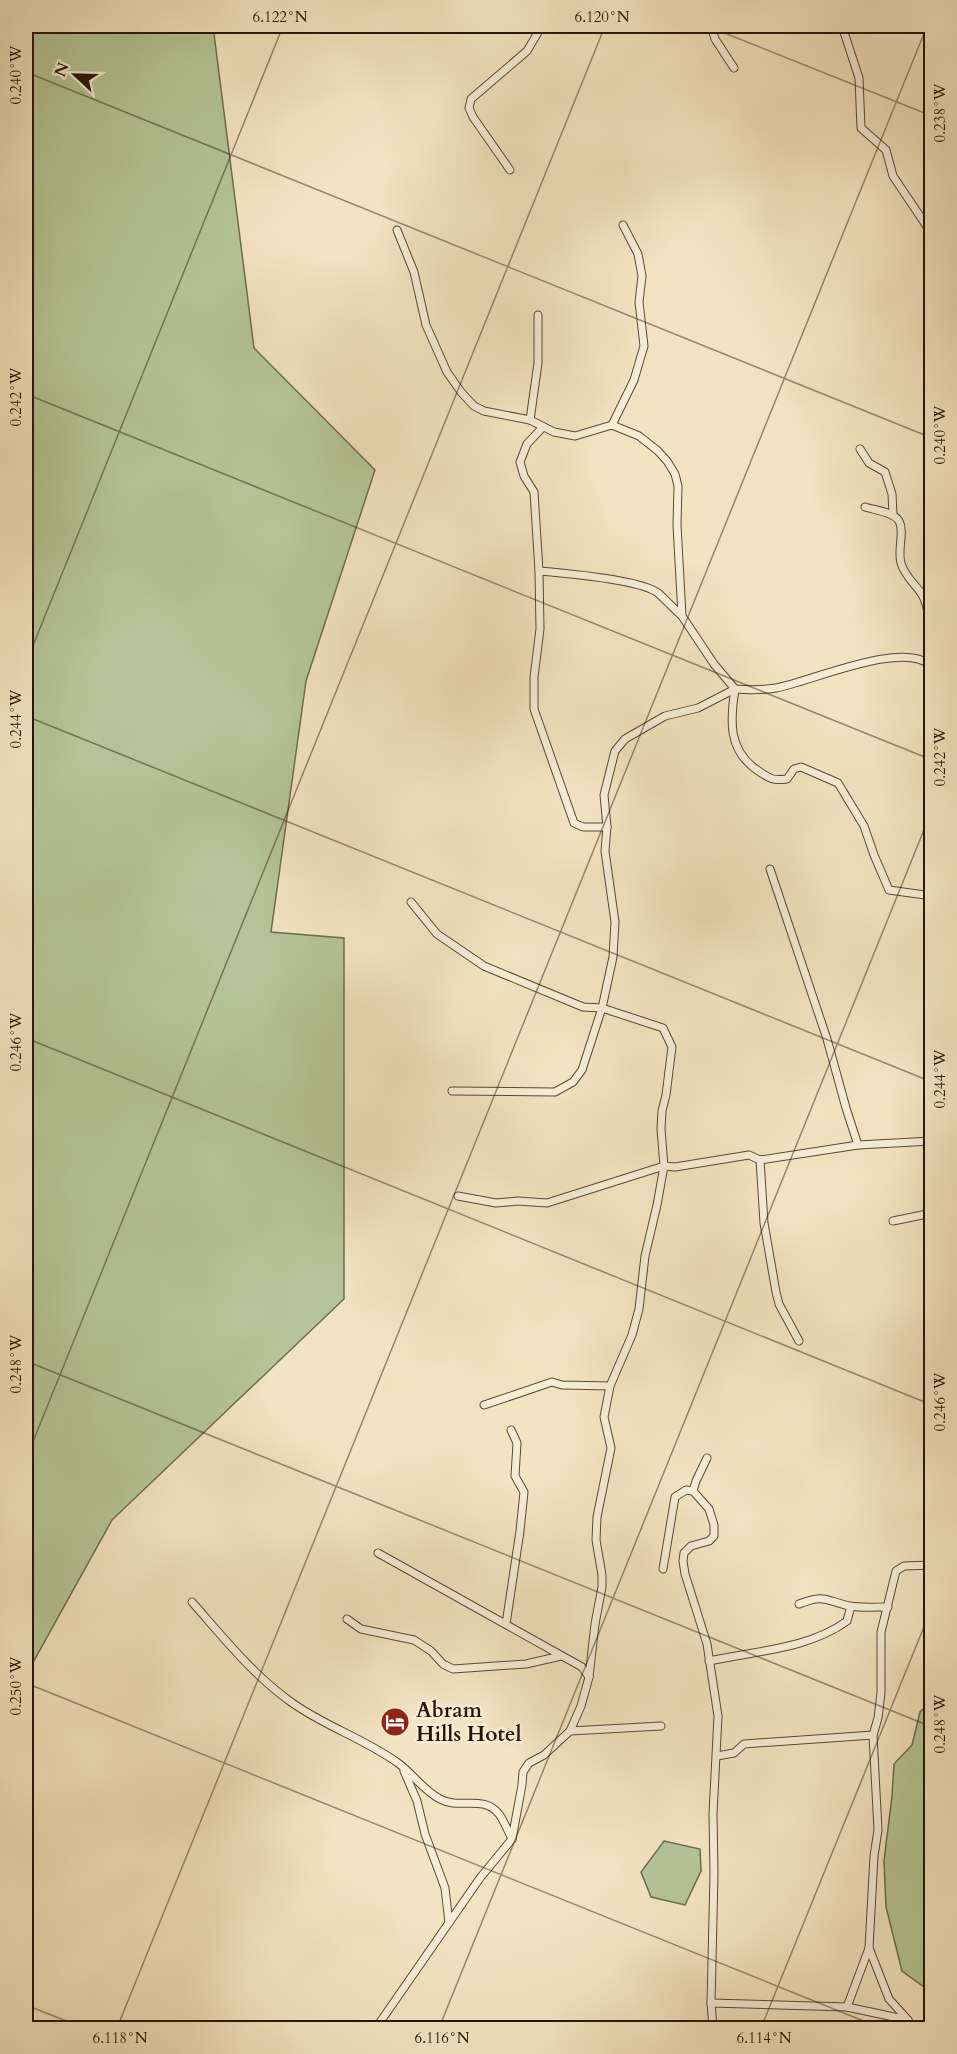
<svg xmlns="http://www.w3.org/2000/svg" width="957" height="2054" font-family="Cardo,serif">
<rect width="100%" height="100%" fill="#f3e4c1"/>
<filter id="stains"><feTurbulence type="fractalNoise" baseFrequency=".00333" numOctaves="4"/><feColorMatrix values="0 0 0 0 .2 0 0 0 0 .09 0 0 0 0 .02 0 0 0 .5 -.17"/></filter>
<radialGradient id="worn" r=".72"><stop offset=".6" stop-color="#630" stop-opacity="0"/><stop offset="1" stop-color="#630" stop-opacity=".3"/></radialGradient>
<g fill="#b5c597" stroke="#6e6d4f" stroke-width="1.5">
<path d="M26,26h187l41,322 121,122 -69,211 -35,251 73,6v361l-232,221 -86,155z"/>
<path d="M931,1702v290l-29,-21 -16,-64 -2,-46 8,-65 2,-32 18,-19 8,-33z"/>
<path d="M664,1841l36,8 1,22 -16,34 -34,-8 -10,-25z"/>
</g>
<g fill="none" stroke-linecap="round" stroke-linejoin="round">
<g stroke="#594936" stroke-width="9">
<g id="minor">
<path d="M711,26l4,13 19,29"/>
<path d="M842,26l17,52 2,50 25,22 7,26 39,58"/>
<path d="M510,170l-37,-53 -4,-9 2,-9 56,-48 13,-22 8,-3"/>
<path d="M397,230l17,42 12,53 21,47 14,20 13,14 10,5 46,9 24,12 21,4 37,-11 27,11 19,15 9,10 8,13 3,12 -1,39 5,91 32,48 21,25c13,1 28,1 41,-1 34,-6 130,-50 156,-21"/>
<path d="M530,420l8,-57v-48"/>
<path d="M612,425l22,-45 10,-34 -5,-44 3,-26 -4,-22 -15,-29"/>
<path d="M542,428l-15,16 -7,18 4,14 10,16 5,79 1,58 -6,48v32l40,114 9,4h24"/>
<path d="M860,449l9,14 16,9 7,22 1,21"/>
<path d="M865,507c9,3 29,5 34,14 6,11 -2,29 2,42 3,12 13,20 20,30 12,18 7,49 7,70"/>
<path d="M539,571c24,2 102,9 119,22 8,7 16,16 24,23"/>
<path d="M922,594l7,-6 3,-12"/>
<path d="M735,689c-5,32 -7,61 22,81 12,8 14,11 30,9l7,-10 7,-2 37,16 26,43 10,29 15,35 43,6"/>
<path d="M770,869l57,170 19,69 12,37"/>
<path d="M452,1091l103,1 18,-10 9,-12 20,-62 11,-51 2,-35 -10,-71 2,-24 -3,-32 11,-44 10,-12 40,-23 33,-8 37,-19"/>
<path d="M760,1160l4,63 12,69 3,12 20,37"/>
<path d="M458,1196l38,7 22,-2 29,2 117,-37 11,1 74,-12 11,5 98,-15 74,-4"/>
<path d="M893,1221l39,-8"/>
<path d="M484,1405l68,-23 10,3 48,1"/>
<path d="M707,1458l-11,23 -3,10 16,18 5,16v11l-5,5 -18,5 -7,7 -1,8 2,13 22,70 11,72 -5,98 1,60 -3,129 2,25"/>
<path d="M378,1553l204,114 7,10"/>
<path d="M663,1569l12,-72 11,-7 7,1"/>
<path d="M192,1602c31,35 61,73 99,100 33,24 74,37 107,61 15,11 25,27 42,36 20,11 42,-5 59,15 5,7 9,17 13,25"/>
<path d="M799,1604c25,-10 26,-4 50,2 12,2 26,1 39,1"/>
<path d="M347,1619l14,10 53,11 17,11 12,13 10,5 73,-5 35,-8"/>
<path d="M506,1624l14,-93 4,-39 -9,-16 2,-33 -6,-13"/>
<path d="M709,1661c45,-10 100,-12 138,-40l4,-15"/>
<path d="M570,1731l91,-5"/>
<path d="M717,1756l17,-3 10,-9 129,-9"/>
<path d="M404,1771l13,30 8,33 20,54 4,35"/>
<path d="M711,2003l136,4 61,13"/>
<path d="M847,2007l22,-59"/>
<path d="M376,2028l104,-150 32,-39 10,-54 1,-13 6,-9 15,-8 26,-24 11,-25 8,-29 6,-53 7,-37v-12l-6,-35 1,-23 14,-69 -7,-31 6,-31 22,-51 7,-26 6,-53 12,-51 7,-39 -3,-37 1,-18 4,-16 6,-48 -9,-19 -61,-20 -19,-1 -99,-41 -47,-32 -26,-32"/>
<path d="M911,2028l-3,-8 -19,-21 -20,-51 5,-92 4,-26 -5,-95 5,-17 3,-25v-61l15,-61 8,-5 28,-1"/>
</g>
</g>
<use href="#minor" stroke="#f7edd7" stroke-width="7"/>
</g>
<path fill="none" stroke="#261507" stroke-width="1.5" stroke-opacity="0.45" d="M707,26l225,90M26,72l906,366M26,394l906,366M26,663l257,-637M26,716l906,366M26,1038l906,367M26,1361l906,366M26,1459l579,-1433M26,1683l855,345M26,2005l58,23M117,2028l810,-2002M439,2028l493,-1218M761,2028l171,-421"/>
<defs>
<g id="hotel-disc" transform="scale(1.5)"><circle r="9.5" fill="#8f2418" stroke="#f7edd7"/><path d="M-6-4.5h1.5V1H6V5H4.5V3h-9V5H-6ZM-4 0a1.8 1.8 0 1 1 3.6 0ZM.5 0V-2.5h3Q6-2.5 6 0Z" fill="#fff"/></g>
</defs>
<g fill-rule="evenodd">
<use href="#hotel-disc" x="395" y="1722"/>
</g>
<g text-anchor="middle" stroke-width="5" stroke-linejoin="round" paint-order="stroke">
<g font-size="21" font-weight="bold" fill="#261507" stroke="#f7edd7" text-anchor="start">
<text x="416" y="1717">Abram<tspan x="416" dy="24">Hills Hotel</tspan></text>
</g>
</g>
<rect width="957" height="2054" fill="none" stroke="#f3e4c1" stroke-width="66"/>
<g transform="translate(75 75) rotate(292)" stroke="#f7edd7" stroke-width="4.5" paint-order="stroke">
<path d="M0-4.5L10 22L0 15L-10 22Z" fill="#261507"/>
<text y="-9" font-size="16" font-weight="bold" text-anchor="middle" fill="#261507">N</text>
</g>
<rect x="33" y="33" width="891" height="1988" fill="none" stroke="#261507" stroke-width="2"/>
<g font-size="15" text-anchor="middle" fill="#261507">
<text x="280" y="22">6.122°N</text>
<text x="602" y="22">6.120°N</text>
<text transform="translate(16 75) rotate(-90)" y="5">0.240°W</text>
<text transform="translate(940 113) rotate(-90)" y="5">0.238°W</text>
<text transform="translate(16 397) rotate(-90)" y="5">0.242°W</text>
<text transform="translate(940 435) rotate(-90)" y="5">0.240°W</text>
<text transform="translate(16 719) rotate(-90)" y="5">0.244°W</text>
<text transform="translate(940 757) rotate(-90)" y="5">0.242°W</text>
<text transform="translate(16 1042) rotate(-90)" y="5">0.246°W</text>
<text transform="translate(940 1079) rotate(-90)" y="5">0.244°W</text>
<text transform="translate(16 1364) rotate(-90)" y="5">0.248°W</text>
<text transform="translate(940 1402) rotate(-90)" y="5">0.246°W</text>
<text transform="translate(16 1686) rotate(-90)" y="5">0.250°W</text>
<text transform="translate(940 1724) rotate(-90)" y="5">0.248°W</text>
<text x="120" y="2043">6.118°N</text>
<text x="442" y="2043">6.116°N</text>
<text x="764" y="2043">6.114°N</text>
</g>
<rect width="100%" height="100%" filter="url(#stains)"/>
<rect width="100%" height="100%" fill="url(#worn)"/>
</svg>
